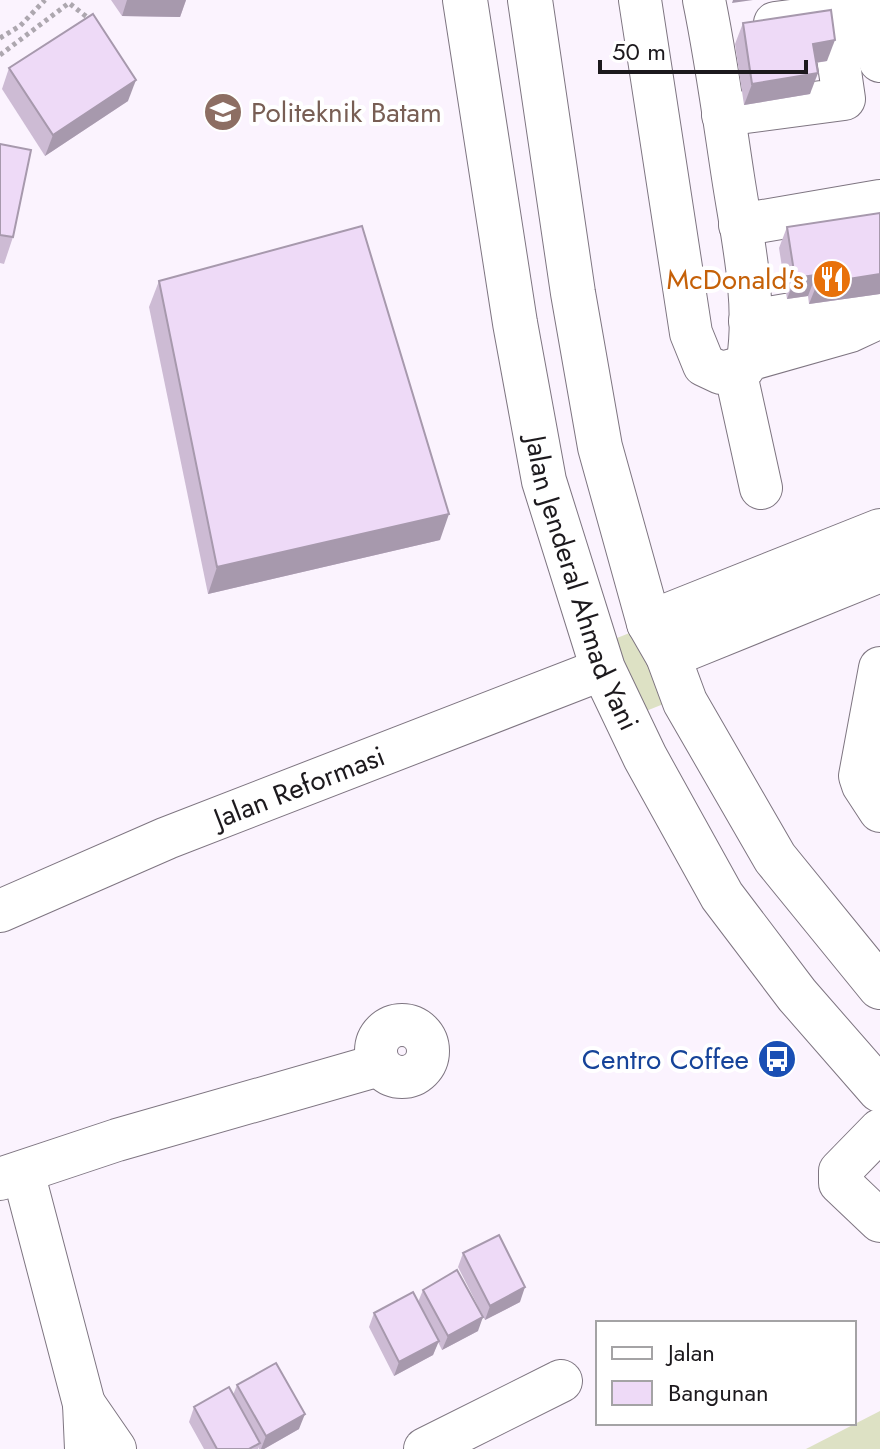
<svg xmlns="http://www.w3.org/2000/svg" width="880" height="1449" font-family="Jost,sans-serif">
<rect width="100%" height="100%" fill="#fbf3fe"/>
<g fill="#dde1c4">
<path d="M647,626l29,73 -35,14 -29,-73z"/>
<path d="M880,1411v38h-74z"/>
</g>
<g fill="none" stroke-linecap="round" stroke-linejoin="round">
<g stroke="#7e7581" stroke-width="44">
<g id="minor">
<path d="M640,0l51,333 13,32 17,8 23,-6 4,-7 102,-29 30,-14"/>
<path d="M704,0c12,58 20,118 29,177 9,59 24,124 15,183"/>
<path d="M861,0l19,61"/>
<path d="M723,115l121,-16 -12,-83 -57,7"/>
<path d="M740,225l140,-24"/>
<path d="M750,321l125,-21"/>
<path d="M735,370l26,118"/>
<path d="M880,668l-20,108 3,9 17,26"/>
<path id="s1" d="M0,911l167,-73 436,-169"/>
<circle cx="402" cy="1051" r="26"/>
<path d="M880,1130l-40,41v12l40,38"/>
<path d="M23,1172l61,232"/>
<path d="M0,1179l117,-39 262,-75"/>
<path d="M86,1449l-2,-45 31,45"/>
<path d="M425,1449l136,-68"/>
</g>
</g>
<g stroke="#7e7581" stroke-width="46">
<g id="major">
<path d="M649,623l231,-92"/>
<path d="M668,656l212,-86"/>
</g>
</g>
<g stroke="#7e7581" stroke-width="46">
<g id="highway">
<path id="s2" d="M465,0l50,323 29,158 59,188 42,88 77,139 75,99 83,95"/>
<path d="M530,0l43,293 27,154 49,176 19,33 17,46 90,156 105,129"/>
</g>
</g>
<g stroke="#ada7af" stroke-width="5" stroke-dasharray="4 4" stroke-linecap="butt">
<path d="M0,38l20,-12 25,-26"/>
<path d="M0,55l69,-52 23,18"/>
</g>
<use href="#minor" stroke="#fff" stroke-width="42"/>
<use href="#major" stroke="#fff" stroke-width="44"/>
<use href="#highway" stroke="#fff" stroke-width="44"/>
</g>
<g fill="#cdbbd4">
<path d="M111,0h75l-6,17 -58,-1z"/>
<path d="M743,23l84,38 -11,2 -6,31 -66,11 -9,-61z"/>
<path d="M9,68l119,33 -83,55 -43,-67z"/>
<path d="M0,144l13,93 -9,27 -4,-1z"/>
<path d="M880,213v81l-71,10 -1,-8 -21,3 -8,-51 8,-21z"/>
<path d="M159,281l281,259 -232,54 -59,-287z"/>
<path d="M463,1253l57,49 -35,18 -27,-53z"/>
<path d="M423,1290l55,41 -36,19 -4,-8 -5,13 -39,21 -25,-49 5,-14 44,-11z"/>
<path d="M237,1385l62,44 -35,20h-5l-1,-2v2h-54l-15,-27 5,-15 39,-12z"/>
</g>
<g fill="#a799ad">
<path d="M127,0h59l-6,17 -58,-1z"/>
<path d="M733,0h20l-21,3z"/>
<path d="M835,40l-8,21 -21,3 7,-20z"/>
<path d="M818,73l-8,21 -66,11 8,-21z"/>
<path d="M136,80l-8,21 -83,55 8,-21z"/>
<path d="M880,274v20l-71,10 8,-20z"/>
<path d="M816,275l-8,21 -21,3 8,-21z"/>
<path d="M449,514l-9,26 -232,54 9,-27z"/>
<path d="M525,1287l-5,15 -35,18 5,-14z"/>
<path d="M483,1317l-5,14 -36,19 6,-14z"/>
<path d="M439,1341l-6,14 -39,21 5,-14z"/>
<path d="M305,1414l-6,15 -35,20h-3l5,-13z"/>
</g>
<g fill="#eedaf7" stroke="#a799ad" stroke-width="2">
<path d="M831,10l4,30 -22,4 5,29 -66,11 -9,-61z"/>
<path d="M93,14l43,66 -83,55 -44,-67z"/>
<path d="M0,144l31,6 -18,87 -13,-2z"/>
<path d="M880,213v61l-63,10 -1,-9 -21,3 -8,-51z"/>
<path d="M362,226l87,288 -232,53 -58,-286z"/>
<path d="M499,1235l26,52 -35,19 -27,-53z"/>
<path d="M457,1270l26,47 -35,19 -25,-46z"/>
<path d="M413,1292l26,49 -40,21 -25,-49z"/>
<path d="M276,1363l29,51 -39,22 -29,-51z"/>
<path d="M229,1387l31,56 -11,6h-32l-23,-42z"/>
</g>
<defs>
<g id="university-disc" transform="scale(2)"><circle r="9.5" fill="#8d6e63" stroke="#fff"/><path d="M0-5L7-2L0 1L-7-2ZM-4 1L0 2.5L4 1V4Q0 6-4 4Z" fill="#fff"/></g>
<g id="restaurant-disc" transform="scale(2)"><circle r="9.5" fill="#e8710a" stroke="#fff"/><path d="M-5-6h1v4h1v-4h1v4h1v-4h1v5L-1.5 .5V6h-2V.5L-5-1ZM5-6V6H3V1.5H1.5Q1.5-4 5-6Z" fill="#fff"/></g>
<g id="bus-disc" transform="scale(2)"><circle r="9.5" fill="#1a4fb4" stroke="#fff"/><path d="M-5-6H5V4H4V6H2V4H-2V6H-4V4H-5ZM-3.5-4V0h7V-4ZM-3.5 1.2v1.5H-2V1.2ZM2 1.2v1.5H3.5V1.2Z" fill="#fff"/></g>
</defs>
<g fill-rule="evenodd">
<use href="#university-disc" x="223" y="112"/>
<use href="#restaurant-disc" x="832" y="279"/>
<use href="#bus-disc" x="777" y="1059"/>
</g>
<g text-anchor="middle" stroke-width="8" stroke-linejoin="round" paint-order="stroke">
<g font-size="28" fill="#785e54" stroke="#fff" text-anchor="start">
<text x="251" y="122">Politeknik Batam</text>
</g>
<g font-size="28" fill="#c56008" stroke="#fff" text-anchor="end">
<text x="804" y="289">McDonald's</text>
</g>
<g font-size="28" fill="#1c191d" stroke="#fff">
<text dy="10" stroke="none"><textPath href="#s2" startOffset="596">Jalan Jenderal Ahmad Yani</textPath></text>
<text dy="10" stroke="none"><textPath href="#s1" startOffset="324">Jalan Reformasi</textPath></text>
</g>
<g font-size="28" fill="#164399" stroke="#fff" text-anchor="end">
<text x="749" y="1069">Centro Coffee</text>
</g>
</g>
<rect x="596" y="1321" width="260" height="104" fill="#ffffff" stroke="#a4a3a5" stroke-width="2"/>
<rect x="612" y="1347" width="40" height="12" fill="#ffffff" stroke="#a4a3a5" stroke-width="2"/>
<text x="668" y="1361" font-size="24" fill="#1c191d">Jalan</text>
<rect x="612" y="1381" width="40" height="24" fill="#eedaf7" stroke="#a4a3a5" stroke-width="2"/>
<text x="668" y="1401" font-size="24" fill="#1c191d">Bangunan</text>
<path d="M600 60v12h206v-12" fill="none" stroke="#1c191d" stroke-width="4"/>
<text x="612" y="60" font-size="24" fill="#1c191d" stroke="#ffffff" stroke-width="6" paint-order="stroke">50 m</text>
</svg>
